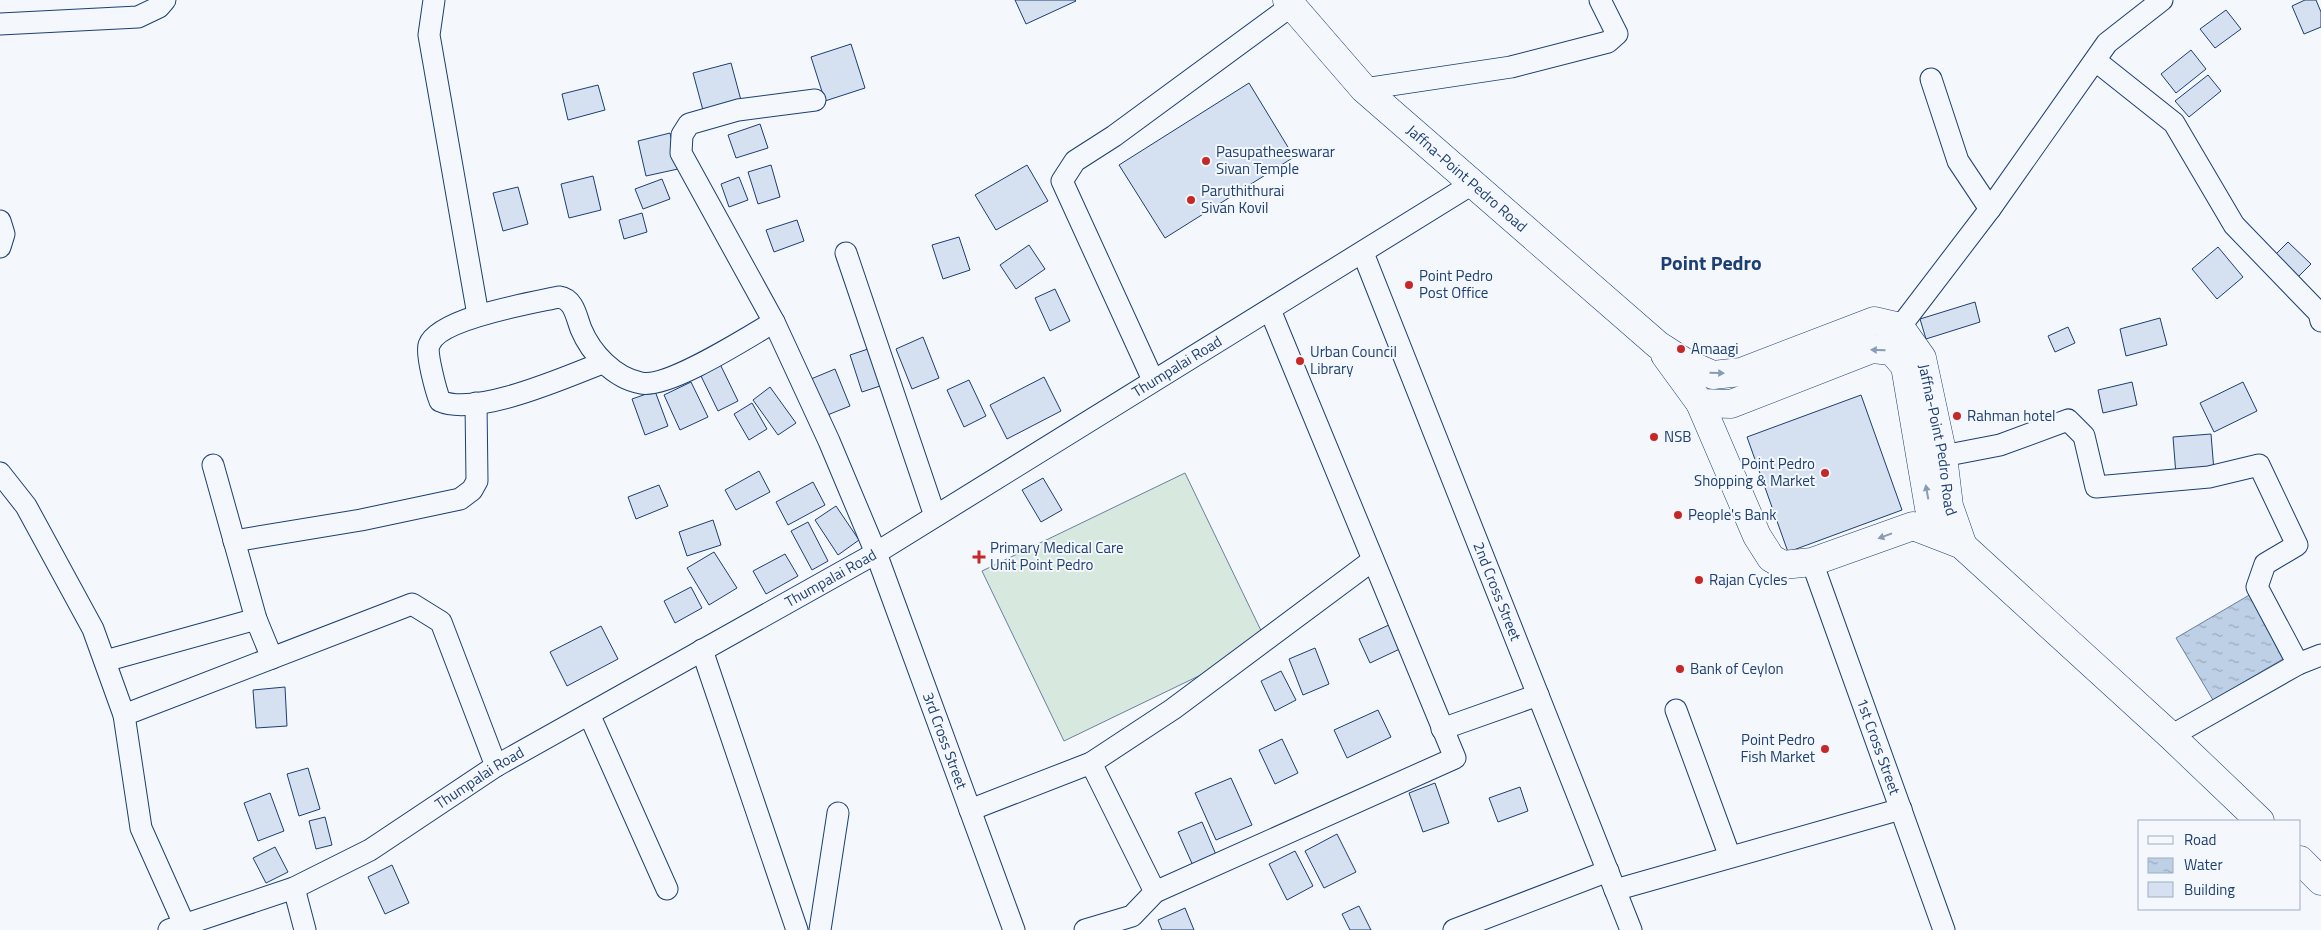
<svg xmlns="http://www.w3.org/2000/svg" width="2321" height="930" font-family="'Titillium Web',sans-serif">
<defs>
<pattern id="water-ripples" width="26" height="14" patternUnits="userSpaceOnUse" patternTransform="scale(1.25)"><rect width="26" height="14" fill="#bed0e5"/><path d="M2 4q2-2 4 0t4 0M15 11q2-2 4 0t4 0" fill="none" stroke="#9aaabe"/></pattern>
</defs>
<rect width="100%" height="100%" fill="#f4f7fb"/>
<path fill="#d7e8df" stroke="#687fa3" d="M1185,473l82,170 -203,98 -82,-170z"/>
<path fill="url(#water-ripples)" stroke="#687fa3" d="M2251,594l37,62 -75,44 -37,-62z"/>
<g fill="#d5e0f0" stroke="#1d3f73">
<path d="M1015,0h60l1,1 -50,23z"/>
<path d="M2305,0h11l5,12v15l-17,7 -12,-28z"/>
<path d="M2226,10l15,19 -26,19 -15,-19z"/>
<path d="M851,44l14,44 -40,13 -14,-44z"/>
<path d="M2191,50l15,19 -30,24 -15,-19z"/>
<path d="M731,63l11,41 -38,10 -11,-41z"/>
<path d="M2208,75l13,16 -32,26 -14,-16z"/>
<path d="M1249,83l45,74 -129,81 -46,-73z"/>
<path d="M598,85l7,25 -37,10 -6,-26z"/>
<path d="M760,124l8,24 -32,10 -8,-23z"/>
<path d="M670,133l8,36 -32,7 -8,-35z"/>
<path d="M771,165l9,32 -22,7 -10,-32z"/>
<path d="M1027,165l21,36 -52,29 -21,-35z"/>
<path d="M593,176l8,34 -32,8 -8,-34z"/>
<path d="M739,177l9,23 -19,7 -8,-23z"/>
<path d="M662,179l8,20 -27,10 -8,-20z"/>
<path d="M518,187l10,37 -25,7 -10,-38z"/>
<path d="M642,213l5,19 -23,7 -5,-19z"/>
<path d="M797,220l7,21 -30,11 -8,-22z"/>
<path d="M959,237l11,33 -27,9 -11,-34z"/>
<path d="M2288,242l23,22 -17,17 -22,-23z"/>
<path d="M1029,245l16,24 -29,20 -16,-24z"/>
<path d="M2218,247l25,30 -26,22 -25,-30z"/>
<path d="M1055,289l15,32 -20,10 -15,-33z"/>
<path d="M1975,302l5,20 -54,17 -6,-20z"/>
<path d="M2160,318l7,27 -41,11 -6,-27z"/>
<path d="M2068,327l7,16 -20,9 -7,-16z"/>
<path d="M923,337l16,41 -27,11 -16,-40z"/>
<path d="M874,347l12,37 -24,8 -12,-37z"/>
<path d="M720,364l18,37 -20,10 -18,-37z"/>
<path d="M835,369l15,37 -25,10 -14,-37z"/>
<path d="M1044,377l17,34 -54,28 -17,-34z"/>
<path d="M969,380l17,36 -22,11 -17,-37z"/>
<path d="M691,382l17,35 -28,13 -16,-35z"/>
<path d="M2132,382l5,23 -34,8 -5,-23z"/>
<path d="M2243,382l14,29 -43,21 -14,-29z"/>
<path d="M770,387l26,36 -18,12 -25,-35z"/>
<path d="M655,391l13,35 -23,9 -13,-36z"/>
<path d="M1861,395l41,115 -114,42 -41,-115z"/>
<path d="M752,403l15,26 -18,11 -15,-26z"/>
<path d="M2211,434l3,37 -38,4 -3,-38z"/>
<path d="M759,471l11,21 -34,18 -11,-20z"/>
<path d="M1043,478l19,32 -21,12 -19,-32z"/>
<path d="M813,482l12,23 -37,20 -12,-23z"/>
<path d="M659,485l9,21 -32,13 -8,-22z"/>
<path d="M836,506l23,34 -21,15 -23,-35z"/>
<path d="M713,520l8,25 -34,11 -8,-24z"/>
<path d="M808,522l20,39 -16,9 -21,-39z"/>
<path d="M714,552l23,36 -28,17 -22,-37z"/>
<path d="M785,554l13,22 -32,18 -13,-23z"/>
<path d="M691,587l11,21 -27,15 -11,-22z"/>
<path d="M1393,623l11,24 -34,16 -11,-24z"/>
<path d="M601,626l17,33 -51,27 -17,-34z"/>
<path d="M1315,648l14,36 -26,11 -14,-36z"/>
<path d="M1281,671l15,29 -21,11 -14,-30z"/>
<path d="M285,687l2,39 -31,2 -3,-38z"/>
<path d="M1378,710l13,27 -44,21 -13,-28z"/>
<path d="M1282,739l16,34 -23,11 -16,-34z"/>
<path d="M308,768l12,41 -21,7 -12,-42z"/>
<path d="M1231,778l21,47 -36,15 -21,-47z"/>
<path d="M1435,783l14,40 -26,9 -14,-39z"/>
<path d="M1520,787l8,24 -30,11 -9,-24z"/>
<path d="M270,793l14,38 -26,10 -14,-38z"/>
<path d="M325,817l7,28 -16,4 -7,-28z"/>
<path d="M1202,822l15,35 -23,11 -16,-36z"/>
<path d="M1337,834l19,38 -32,16 -19,-37z"/>
<path d="M275,847l13,25 -22,11 -13,-25z"/>
<path d="M1295,851l18,35 -26,14 -18,-36z"/>
<path d="M392,865l17,38 -24,11 -17,-37z"/>
<path d="M1359,906l12,24h-21l-8,-16z"/>
<path d="M1185,908l9,22h-32l-4,-10z"/>
</g>
<g fill="none" stroke-linecap="round" stroke-linejoin="round">
<g stroke="#1d3f73" stroke-width="23">
<g id="minor">
<path d="M434,0l-5,35 49,280"/>
<path d="M0,24l138,-7 21,-10 6,-7"/>
<path d="M2096,61l78,62 60,102 85,88 2,8"/>
<path d="M1931,79l27,82 32,48"/>
<path d="M1364,89l147,-22 97,-25 9,-8 -17,-34"/>
<path id="s1" d="M815,100l-77,10 -49,14 -7,11 -1,18 93,169 55,119 47,112 138,377"/>
<path d="M0,221l4,13 -4,13"/>
<path d="M846,253l89,263"/>
<path id="s2" d="M1363,253l268,677"/>
<path d="M1900,327l90,-118 117,-166 55,-43"/>
<path d="M602,363c-36,14 -126,54 -162,38 -4,-10 -14,-47 -11,-56 10,-27 103,-42 130,-48 15,2 17,19 22,32 10,24 33,49 60,54 27,6 107,-46 133,-61"/>
<path d="M1153,380l-91,-199 13,-20 39,-25 177,-130"/>
<path d="M1943,456l57,-11 68,-25 16,16 12,51 113,-10 50,-12 38,80 -32,19 -8,23 41,77"/>
<path d="M213,465l43,154 16,39"/>
<path d="M0,473l26,33 67,123 31,86 17,113 43,96"/>
<path d="M234,541l127,-21 99,-21 12,-9 5,-9 -1,-78"/>
<path id="s3" d="M1812,562l132,368"/>
<path d="M702,650l95,280"/>
<path d="M105,661l151,-42"/>
<path d="M1676,710l54,147"/>
<path d="M589,714l78,175"/>
<path d="M124,715l288,-111 29,18 55,144"/>
<path d="M1442,729l96,-34"/>
<path d="M2171,736l127,-72 23,-9"/>
<path d="M1091,763l64,129"/>
<path d="M970,810l121,-47 82,-54 200,-149"/>
<path d="M294,888l11,42"/>
<path d="M1615,890l286,-81"/>
<path id="s4" d="M169,930l125,-42 76,-38 126,-84 380,-213 596,-369"/>
<path d="M820,930l18,-117"/>
<path d="M1085,930l47,-14 23,-24 300,-134 -185,-448"/>
<path d="M1454,930l154,-59"/>
</g>
</g>
<g stroke="#1d3f73" stroke-width="29">
<g id="major">
<path id="s5" d="M1287,0l77,89 294,256 28,18 27,12 28,-3 133,-51 26,6 22,31 21,98 6,50 14,40"/>
<path d="M1665,355l35,48 31,1 141,-55 20,2 13,15 24,142 34,38 208,190 89,85"/>
<path d="M1700,403l57,133 14,22 12,7 29,-3 101,-36 44,17"/>
<path d="M2300,860l21,21"/>
</g>
</g>
<use href="#minor" stroke="#f4f7fb" stroke-width="21"/>
<use href="#major" stroke="#f4f7fb" stroke-width="28"/>
</g>
<defs><path id="oneway-solid" d="M-6-.8H1V-3.2L6.5 0L1 3.2V.8H-6Z" transform="scale(1.25)"/></defs>
<g fill="#889bb7">
<use href="#oneway-solid" transform="translate(1878 350) rotate(-179)"/>
<use href="#oneway-solid" transform="translate(1717 373) rotate(2)"/>
<use href="#oneway-solid" transform="translate(1927 492) rotate(-100)"/>
<use href="#oneway-solid" transform="translate(1885 536) rotate(160)"/>
</g>
<g fill="#c62828" stroke="#f4f7fb" stroke-width="2">
<circle cx="1206" cy="161" r="5"/>
<circle cx="1191" cy="200" r="5"/>
<circle cx="1409" cy="285" r="5"/>
<circle cx="1681" cy="349" r="5"/>
<circle cx="1300" cy="361" r="5"/>
<circle cx="1957" cy="416" r="5"/>
<circle cx="1654" cy="437" r="5"/>
<circle cx="1825" cy="473" r="5"/>
<circle cx="1678" cy="515" r="5"/>
<path d="M976.5 549.5h5v5h5v5h-5v5h-5v-5h-5v-5h5z"/>
<circle cx="1699" cy="580" r="5"/>
<circle cx="1680" cy="669" r="5"/>
<circle cx="1825" cy="749" r="5"/>
</g>
<g text-anchor="middle" stroke-width="4" stroke-linejoin="round" paint-order="stroke">
<g font-size="15" fill="#1d3f73" stroke="#f4f7fb" text-anchor="start">
<text x="1216" y="157">Pasupatheeswarar<tspan x="1216" dy="17">Sivan Temple</tspan></text>
<text x="1201" y="196">Paruthithurai<tspan x="1201" dy="17">Sivan Kovil</tspan></text>
<text x="1419" y="281">Point Pedro<tspan x="1419" dy="17">Post Office</tspan></text>
<text x="1691" y="354">Amaagi</text>
<text x="1310" y="357">Urban Council<tspan x="1310" dy="17">Library</tspan></text>
<text x="1967" y="421">Rahman hotel</text>
<text x="1664" y="442">NSB</text>
<text x="1815" y="469" text-anchor="end">Point Pedro<tspan x="1815" dy="17">Shopping &amp; Market</tspan></text>
<text x="1688" y="520">People's Bank</text>
<text x="990" y="553">Primary Medical Care<tspan x="990" dy="17">Unit Point Pedro</tspan></text>
<text x="1709" y="585">Rajan Cycles</text>
<text x="1690" y="674">Bank of Ceylon</text>
<text x="1815" y="745" text-anchor="end">Point Pedro<tspan x="1815" dy="17">Fish Market</tspan></text>
</g>
<g font-size="15" fill="#1d3f73" stroke="#f4f7fb">
<text dy="5" stroke="none"><textPath href="#s5" startOffset="254">Jaffna-Point Pedro Road</textPath></text>
<text dy="5" stroke="none"><textPath href="#s4" startOffset="1158">Thumpalai Road</textPath></text>
<text dy="5" stroke="none"><textPath href="#s5" startOffset="889">Jaffna-Point Pedro Road</textPath></text>
<text dy="5" stroke="none"><textPath href="#s4" startOffset="752">Thumpalai Road</textPath></text>
<text dy="5" stroke="none"><textPath href="#s2" startOffset="364">2nd Cross Street</textPath></text>
<text dy="5" stroke="none"><textPath href="#s1" startOffset="805">3rd Cross Street</textPath></text>
<text dy="5" stroke="none"><textPath href="#s3" startOffset="196">1st Cross Street</textPath></text>
<text dy="5" stroke="none"><textPath href="#s4" startOffset="348">Thumpalai Road</textPath></text>
</g>
<g font-size="20" font-weight="bold" fill="#1d3f73" stroke="#f4f7fb">
<text x="1711" y="270">Point Pedro</text>
</g>
</g>
<rect x="2138" y="820" width="162" height="90" fill="#f4f7fb" stroke="#9eadc5"/>
<rect x="2148" y="836" width="25" height="8" fill="#f4f7fb" stroke="#9eadc5"/>
<text x="2184" y="845" font-size="15" fill="#1d3f73">Road</text>
<rect x="2148" y="858" width="25" height="15" fill="url(#water-ripples)" stroke="#9eadc5"/>
<text x="2184" y="870" font-size="15" fill="#1d3f73">Water</text>
<rect x="2148" y="882" width="25" height="15" fill="#d5e0f0" stroke="#9eadc5"/>
<text x="2184" y="895" font-size="15" fill="#1d3f73">Building</text>
</svg>
